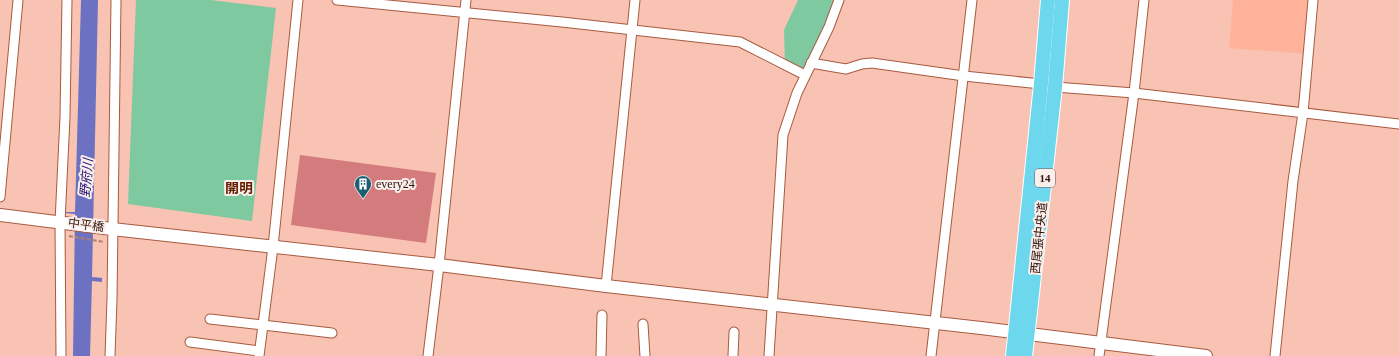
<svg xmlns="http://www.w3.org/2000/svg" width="1399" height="356" font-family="'Times New Roman','Noto Sans JP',serif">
<rect width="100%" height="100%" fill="#f8c3b2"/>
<path fill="#ffb29a" d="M1233,0h81l-5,54 -80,-6z"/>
<g fill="#7fc9a0">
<path d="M136,0h75l65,8 -24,213 -124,-17z"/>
<path d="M798,0h41l-34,75 -20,-10 -1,-35z"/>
</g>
<path fill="#6c72c1" d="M81,0h17l-6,277 10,1v4l-10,-1 -2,75h-17l2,-142 -10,-1v-1h10z"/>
<path fill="#d37b7d" d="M300,155l136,18 -10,70 -135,-18z"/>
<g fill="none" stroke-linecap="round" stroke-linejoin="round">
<g stroke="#a85a40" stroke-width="11">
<g id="street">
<path d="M337,0l225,22 178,20 65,33"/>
<path d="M811,63l35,6 16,-5 10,-1 92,13 77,8"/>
<path d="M1055,87l79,6 265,31"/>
<path d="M0,197l18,-197"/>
<path d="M606,286l29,-286"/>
<path d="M210,319l122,14"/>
<path d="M643,324l2,32"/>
<path d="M190,342l69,9"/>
<path d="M61,356l-1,-134 5,-105 2,-117"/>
<path d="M110,356l2,-57 4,-299"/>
<path d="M259,356l14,-109 25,-247"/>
<path d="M428,356l11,-91 27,-265"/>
<path d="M601,356l1,-41"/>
<path d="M733,356l1,-24"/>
<path d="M769,356l14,-221 14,-42 32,-66 10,-27"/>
<path d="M931,356l41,-356"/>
<path d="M1099,356l35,-263 10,-93"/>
<path d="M1275,356l18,-175 10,-68 10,-113"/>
</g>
</g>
<g stroke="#a85a40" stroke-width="14">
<path id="secondary" d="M0,215l112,14 327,36 167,21 375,42 225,28"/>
</g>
<g stroke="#fff" stroke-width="16">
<g id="primary">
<path d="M1013,356l28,-272 7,-84"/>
<path d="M1025,356l30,-269 7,-87"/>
</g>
</g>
<path stroke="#ad8072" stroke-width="2" stroke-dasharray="4 2" stroke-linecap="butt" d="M69,236l35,6"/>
<use href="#street" stroke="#fff" stroke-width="9"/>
<use href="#secondary" stroke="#fff" stroke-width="12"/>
<use href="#primary" stroke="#6dd7ed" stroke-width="14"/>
</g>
<defs>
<g id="building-pin" transform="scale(0.9)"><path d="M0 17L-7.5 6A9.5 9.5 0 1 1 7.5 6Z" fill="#1a5f71" stroke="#f9efec"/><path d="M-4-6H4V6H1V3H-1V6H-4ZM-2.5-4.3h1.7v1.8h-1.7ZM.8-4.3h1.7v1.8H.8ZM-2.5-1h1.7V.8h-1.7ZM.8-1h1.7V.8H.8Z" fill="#fff"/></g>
</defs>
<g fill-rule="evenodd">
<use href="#building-pin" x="363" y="184"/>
</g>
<g text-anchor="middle" stroke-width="4" stroke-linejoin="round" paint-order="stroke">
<rect fill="#f9efec" stroke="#6f564e" stroke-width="1" x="1035" y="169" width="20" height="18" rx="3"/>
<g font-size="11" font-weight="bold" fill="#34140a">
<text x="1045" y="182">14</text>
</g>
<g font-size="12" fill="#34140a" stroke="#f9efec" text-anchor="start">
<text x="376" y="188">every24</text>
</g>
<g font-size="12" fill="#34140a" stroke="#f9efec">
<text transform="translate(86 225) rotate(8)" y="4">中平橋</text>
<text transform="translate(1039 238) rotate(-84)" y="4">西尾張中央道</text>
</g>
<g font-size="13" font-style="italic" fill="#221272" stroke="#f9efec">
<text transform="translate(86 178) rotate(-85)" y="5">野府川</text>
</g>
<g font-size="14" font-weight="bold" fill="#682003" stroke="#f9efec">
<text x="239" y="193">開明</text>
</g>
</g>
</svg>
